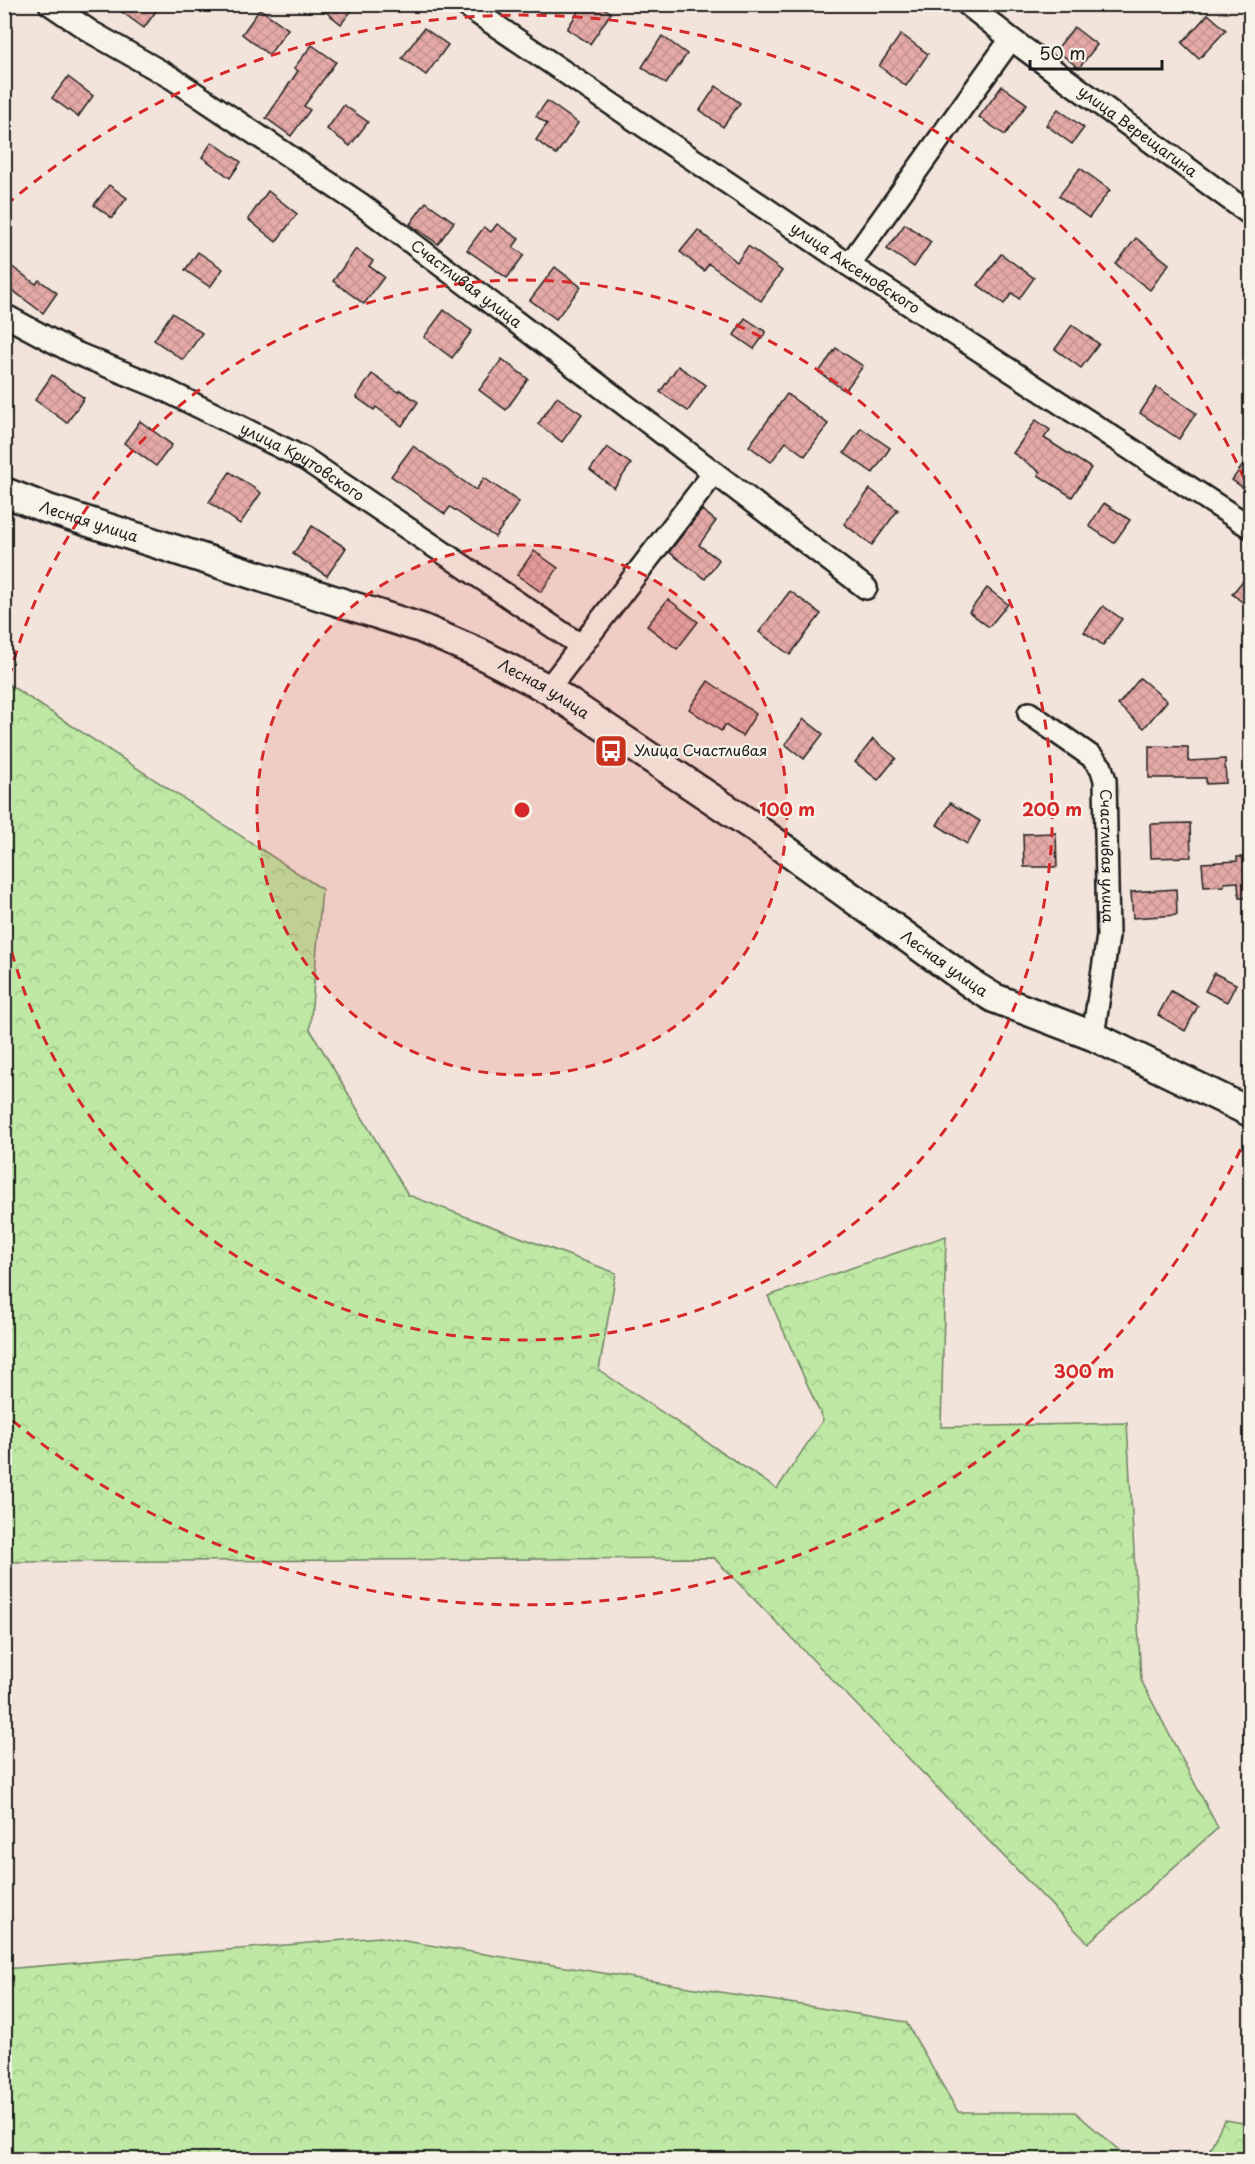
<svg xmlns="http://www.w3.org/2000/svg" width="1255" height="2164" font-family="'Playpen Sans',sans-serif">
<defs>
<pattern id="forest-crowns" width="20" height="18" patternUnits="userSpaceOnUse" patternTransform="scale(1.5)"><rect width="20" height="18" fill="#bee8a4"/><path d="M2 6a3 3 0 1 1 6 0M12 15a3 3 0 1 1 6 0" fill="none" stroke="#a3c68d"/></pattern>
<pattern id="building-cross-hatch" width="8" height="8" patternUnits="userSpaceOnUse" patternTransform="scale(1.5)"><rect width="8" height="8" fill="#e5aaa8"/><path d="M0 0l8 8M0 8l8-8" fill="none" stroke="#c49290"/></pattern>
</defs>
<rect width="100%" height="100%" fill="#f3e4db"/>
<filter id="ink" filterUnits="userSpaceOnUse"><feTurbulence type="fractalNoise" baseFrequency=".0167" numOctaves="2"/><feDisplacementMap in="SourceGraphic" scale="12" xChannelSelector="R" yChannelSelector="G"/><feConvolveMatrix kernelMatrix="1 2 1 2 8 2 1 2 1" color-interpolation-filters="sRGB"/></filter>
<g filter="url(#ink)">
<g fill="url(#forest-crowns)" stroke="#6d8260" stroke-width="1.5">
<path d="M5,682l317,207 -12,140 98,166 208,78 -17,97 178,119 46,-69 -55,-124 178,-60 -5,191 186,-4 14,257 77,148 -130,115 -374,-385 -709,4z"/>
<path d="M380,1937l526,85 52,90h117l54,47h-1124v-190z"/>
<path d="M1224,2120l26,4v35h-45z"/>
</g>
<g fill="url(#building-cross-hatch)" stroke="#1c1c1c" stroke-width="1.5">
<path d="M111,4h50l-17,24z"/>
<path d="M316,4h41l-16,20z"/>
<path d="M583,4h15l13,9 -21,31 -23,-15z"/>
<path d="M260,9l28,20 -19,26 -27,-21z"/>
<path d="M1208,14l18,16 -27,29 -17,-16z"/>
<path d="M1074,27l23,18 -18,23 -23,-18z"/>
<path d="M424,28l24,17 -22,30 -24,-17z"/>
<path d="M901,34l27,20 -22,32 -27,-20z"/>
<path d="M662,36l25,18 -21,30 -24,-17z"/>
<path d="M312,45l24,17 -32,44 6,4 -19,26 -25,-18 32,-47 -4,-3z"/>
<path d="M68,77l25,19 -15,21 -26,-19z"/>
<path d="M716,86l24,17 -17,24 -23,-17z"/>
<path d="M1002,86l25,18 -22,31 -26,-18z"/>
<path d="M547,101l31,22 -22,32 -20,-15 11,-16 -11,-8z"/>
<path d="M344,105l24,17 -18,24 -23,-17z"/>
<path d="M1058,109l26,19 -12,16 -26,-19z"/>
<path d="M212,142l29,20 -11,16 -28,-21z"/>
<path d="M1080,168l30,22 -21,28 -30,-22z"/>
<path d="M109,185l18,13 -15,20 -18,-13z"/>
<path d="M268,191l29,23 -21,28 -28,-23z"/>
<path d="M426,202l28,20 -16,22 -28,-20z"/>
<path d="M497,224l22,15 -6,8 11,8 -17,23 -40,-28 17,-23 7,5z"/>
<path d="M905,224l26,18 -17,25 -27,-18z"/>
<path d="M698,230l39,32 11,-16 34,25 -21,30 -52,-37 -5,7 -24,-19z"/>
<path d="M1136,238l33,26 -19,26 -34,-26z"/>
<path d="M356,249l17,12 -4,5 15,11 -20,27 -31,-23z"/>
<path d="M198,252l25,17 -13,18 -25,-17z"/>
<path d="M1001,254l33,24 -15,21 -7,-6 -8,11 -26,-19z"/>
<path d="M4,261l32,23 3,-4 18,13 -14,20 -39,-29z"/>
<path d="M555,267l26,20 -25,32 -26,-19z"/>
<path d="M444,310l28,21 -20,27 -28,-21z"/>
<path d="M172,313l30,20 -19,27 -29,-20z"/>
<path d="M745,318l21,14 -12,17 -20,-14z"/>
<path d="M1072,325l27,19 -18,24 -26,-19z"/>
<path d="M836,348l27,18 -18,25 -26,-19z"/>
<path d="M502,359l26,20 -22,31 -27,-20z"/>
<path d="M678,366l28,19 -18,26 -28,-19z"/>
<path d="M372,374l26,18 2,-2 18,12 -16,24 -26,-19 -2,3 -18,-13z"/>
<path d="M52,375l32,23 -17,25 -32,-23z"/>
<path d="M1157,387l39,26 -17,26 -39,-26z"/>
<path d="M787,394l41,30 -23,32 -19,-14 -15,20 -22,-16z"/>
<path d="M557,397l25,17 -20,28 -24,-18z"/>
<path d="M1036,420l14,10 -6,8 47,30 -19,29 -34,-22 2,-3 -27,-19z"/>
<path d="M140,421l32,24 -16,21 -32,-23z"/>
<path d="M861,428l29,20 -17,25 -29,-20z"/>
<path d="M413,446l63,44 8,-12 35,24 -24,35 -45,-30 -5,7 -54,-38z"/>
<path d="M607,447l24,17 -17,24 -24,-18z"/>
<path d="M1251,454v39l-19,-13z"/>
<path d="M230,472l31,21 -21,31 -31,-22z"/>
<path d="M870,489l28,21 -26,35 -28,-21z"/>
<path d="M1104,503l26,17 -16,23 -25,-17z"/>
<path d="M702,510l14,11 -17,24 20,15 -14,19 -36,-27z"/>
<path d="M312,526l34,22 -19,28 -34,-22z"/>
<path d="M534,551l24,17 -17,24 -24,-17z"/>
<path d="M1251,571v38l-19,-15z"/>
<path d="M987,588l21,16 -19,23 -20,-15z"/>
<path d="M790,591l31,23 -31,41 -31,-23z"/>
<path d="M668,599l30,23 -21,27 -30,-23z"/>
<path d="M1103,606l19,13 -19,26 -19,-13z"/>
<path d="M1140,678l27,23 -23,27 -26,-23z"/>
<path d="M708,681l48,33 -14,22 -17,-11 -4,6 -32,-22z"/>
<path d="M804,719l19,15 -19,25 -19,-15z"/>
<path d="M873,739l23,19 -18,22 -23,-18z"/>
<path d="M1149,746l39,1v14l37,-2 1,24 -20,1v-6h-57z"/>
<path d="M950,803l30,18 -13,23 -30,-19z"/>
<path d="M1190,823l1,34 -40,1 -1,-34z"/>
<path d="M1056,833l1,34h-33l-1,-33z"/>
<path d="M1237,857h14v41h-12l-1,-16 -14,1v3l-20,1 -2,-24 35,-2z"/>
<path d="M1176,889l1,26 -44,3 -2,-26z"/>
<path d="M1214,973l22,11 -9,18 -22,-11z"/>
<path d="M1171,991l27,15 -13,25 -27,-16z"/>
</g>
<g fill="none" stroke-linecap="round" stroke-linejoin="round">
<g stroke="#1c1c1c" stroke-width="26">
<g id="minor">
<path id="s1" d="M50,4l41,28 81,46 190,127 504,383"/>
<path id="s2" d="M464,4l385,261 401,262"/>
<path id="s3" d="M967,4l44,35 239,175"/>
<path d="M849,265l162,-226"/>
<path id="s4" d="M4,315l67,36 90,37 144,71 275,186"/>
<path d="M548,689l166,-216"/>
<path id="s5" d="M1029,713l63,44 9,10 4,13 3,156 -15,100"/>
</g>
</g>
<g stroke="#1c1c1c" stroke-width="33">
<g id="secondary">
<path id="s6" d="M4,492l44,17 373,119 58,25 69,36 203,136 225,162 18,11 99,38 157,76"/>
</g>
</g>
<use href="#minor" stroke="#f7f3e8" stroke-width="21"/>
<use href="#secondary" stroke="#f7f3e8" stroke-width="28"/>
</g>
</g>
<circle cx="522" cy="810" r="265" fill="#d62828" fill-opacity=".12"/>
<g fill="none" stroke="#d62828" stroke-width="3" stroke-dasharray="10 8">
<circle cx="522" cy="810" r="265"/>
<path d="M5 695A530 530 0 1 1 5 925"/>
<path d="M1248 1133A795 795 0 0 1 6 1415M6 205A795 795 0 0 1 1248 487"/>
</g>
<defs>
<g id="bus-square" transform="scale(1.725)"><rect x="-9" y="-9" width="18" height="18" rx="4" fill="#c8321e" stroke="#f7f3e8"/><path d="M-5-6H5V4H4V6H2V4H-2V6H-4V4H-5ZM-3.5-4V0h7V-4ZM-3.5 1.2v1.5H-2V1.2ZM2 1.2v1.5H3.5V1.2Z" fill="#fff"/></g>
</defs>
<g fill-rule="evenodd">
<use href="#bus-square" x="611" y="751"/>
</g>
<g text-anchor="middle" stroke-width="4.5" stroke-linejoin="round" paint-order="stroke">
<g font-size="15" fill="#1c1c1c" stroke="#f7f3e8">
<text dy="5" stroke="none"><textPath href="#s3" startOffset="213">улица Верещагина</textPath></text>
<text dy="5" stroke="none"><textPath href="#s2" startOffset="472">улица Аксеновского</textPath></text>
<text dy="5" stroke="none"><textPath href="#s1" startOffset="502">Счастливая улица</textPath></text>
<text dy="5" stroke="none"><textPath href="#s4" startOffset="333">улица Крутовского</textPath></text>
<text dy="5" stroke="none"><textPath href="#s6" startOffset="90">Лесная улица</textPath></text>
<text dy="5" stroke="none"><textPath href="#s6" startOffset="576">Лесная улица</textPath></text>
<text dy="5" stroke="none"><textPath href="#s5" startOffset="180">Счастливая улица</textPath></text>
<text dy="5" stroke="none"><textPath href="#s6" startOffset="1062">Лесная улица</textPath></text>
</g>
<g font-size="15" fill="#1c1c1c" stroke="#f7f3e8" text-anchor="start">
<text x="634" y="756">Улица Счастливая</text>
</g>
</g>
<circle cx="522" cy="810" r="9" fill="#d62828" stroke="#f7f3e8" stroke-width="3"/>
<g font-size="18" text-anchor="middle" font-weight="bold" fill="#d62828" stroke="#f7f3e8" stroke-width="4.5" stroke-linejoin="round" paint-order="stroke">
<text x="787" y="816">100 m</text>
<text x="1052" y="816">200 m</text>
<text x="1084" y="1378">300 m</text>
</g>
<rect width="1255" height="2164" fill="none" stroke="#f7f3e8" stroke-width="24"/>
<rect x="12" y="12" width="1231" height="2140" fill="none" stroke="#1c1c1c" stroke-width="2" filter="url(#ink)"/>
<path d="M1030 60v9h132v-9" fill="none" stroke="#1c1c1c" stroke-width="3"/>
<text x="1039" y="60" font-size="18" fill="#1c1c1c" stroke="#f7f3e8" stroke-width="4.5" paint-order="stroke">50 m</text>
</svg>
